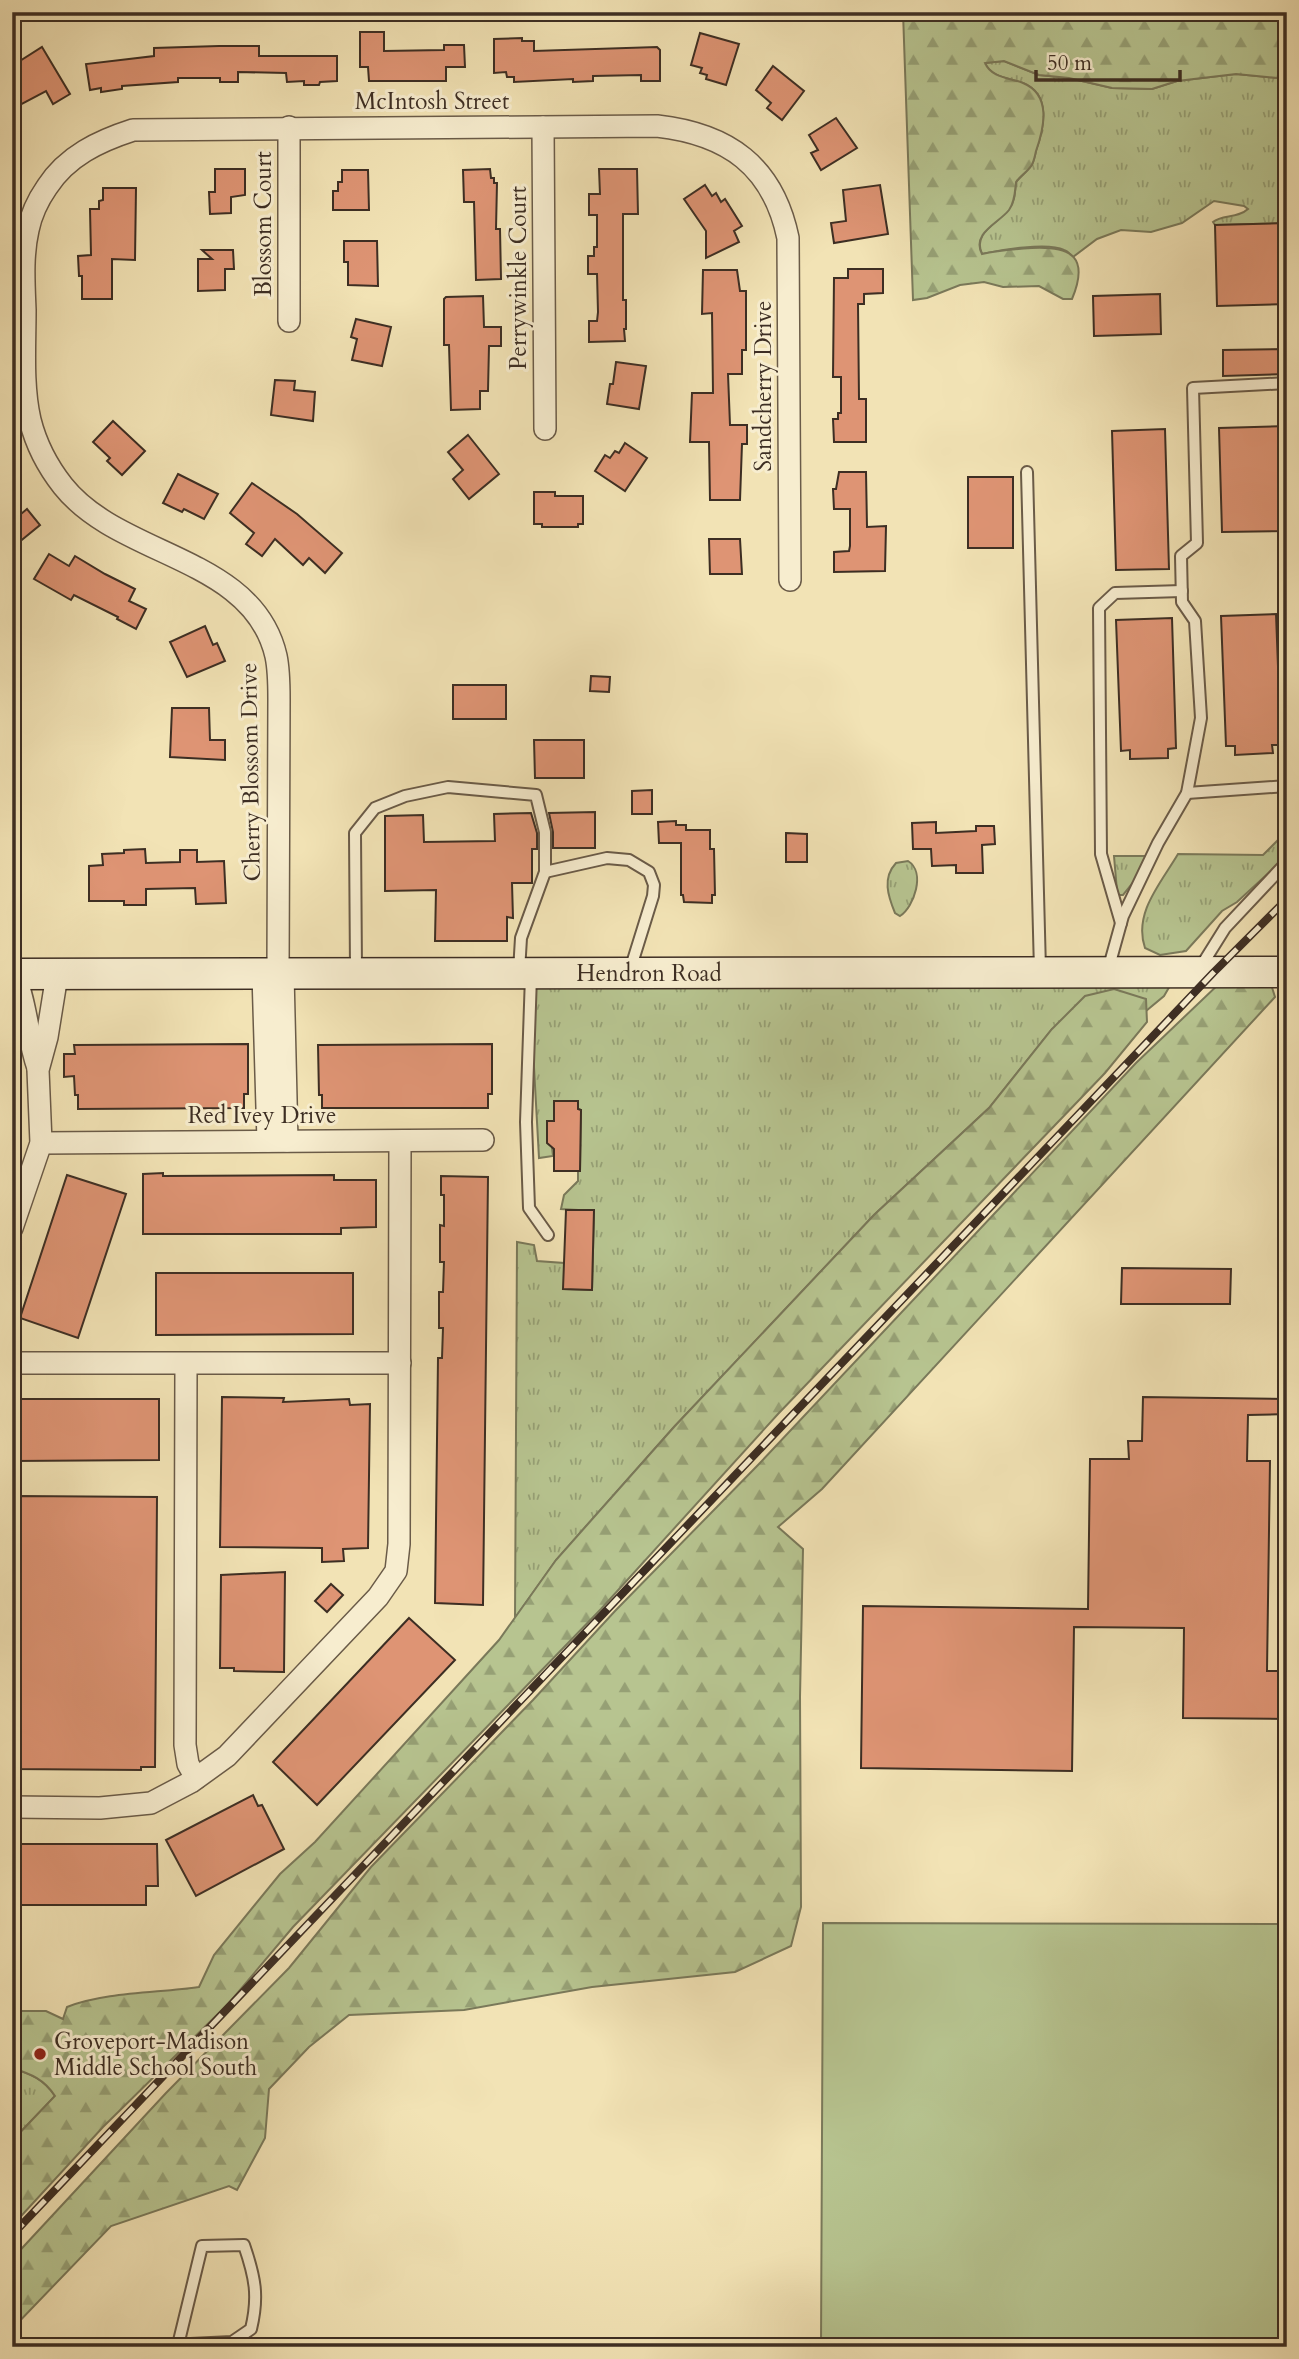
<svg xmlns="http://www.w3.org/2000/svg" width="1299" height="2359" font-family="Cardo,serif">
<defs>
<pattern id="grass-tufts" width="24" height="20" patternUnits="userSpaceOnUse" patternTransform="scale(1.75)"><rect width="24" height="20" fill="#b7c490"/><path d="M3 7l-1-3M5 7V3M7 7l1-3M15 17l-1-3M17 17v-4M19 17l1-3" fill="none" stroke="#96a075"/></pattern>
<pattern id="forest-firs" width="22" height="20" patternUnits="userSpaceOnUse" patternTransform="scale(1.75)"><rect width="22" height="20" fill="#b7c490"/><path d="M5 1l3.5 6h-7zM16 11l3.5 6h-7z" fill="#96a075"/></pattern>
</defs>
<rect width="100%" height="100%" fill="#f2e3b5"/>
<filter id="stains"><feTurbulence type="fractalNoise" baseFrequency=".00286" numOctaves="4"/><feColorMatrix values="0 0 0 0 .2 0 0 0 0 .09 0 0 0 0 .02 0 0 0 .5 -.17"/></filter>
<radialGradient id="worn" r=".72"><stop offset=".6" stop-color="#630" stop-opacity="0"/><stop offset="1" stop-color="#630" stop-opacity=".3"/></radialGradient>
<g fill="url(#grass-tufts)" stroke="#7a795a" stroke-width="2">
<path d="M1004,61l35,14 30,3 43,10 40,1 25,-8 59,-7 51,5v144l-72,2 -2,-3c9,-8 24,-3 35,-13l-4,-3 -30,-5 -32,22 -31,9 -30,-2 -24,9 -24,18c-3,-3 -5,-6 -9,-7 -16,-8 -64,0 -82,4 -10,-22 17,-31 27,-45 6,-8 6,-18 7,-27 4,-5 11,-10 15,-16 3,-4 4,-11 5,-15 8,-23 16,-56 -13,-68 -14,-5 -31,-5 -38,-20z"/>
<path d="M1287,831v25l-50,46 -15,9 -36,40 -26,4 -15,-7c-12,-35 16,-65 33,-94l85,1z"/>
<path d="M1114,856h36l-10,18 -17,21h-4l-2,-4z"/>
<path d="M908,861c18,11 6,46 -8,55l-5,-3c-7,-17 -13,-35 1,-50z"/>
<path d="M534,981l637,3 -7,12 -18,15 -1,-12 -93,30 -63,79 -115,107 -200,212 -118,133 -41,58 2,-376 17,3 3,16 27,2v26l28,1 2,-79 -33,-2 3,-14 14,-14v-10h2l1,-61 -3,-1v-8l-24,1v19h-7v18h4l2,17 -14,2 -7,-127z"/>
<path d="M12,2068c19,6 32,11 43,28l-43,45z"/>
</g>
<g fill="url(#forest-firs)" stroke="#7a795a" stroke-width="2">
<path d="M903,12h384v67l-51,-5 -59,7 -25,8 -40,-1 -43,-10 -30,-3 -35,-14 -19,2c6,15 25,15 38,20 29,12 21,45 13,68 -1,4 -2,11 -5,15 -4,6 -11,10 -15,16 -1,9 -1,20 -7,28 -10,13 -38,23 -27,44 17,-4 33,-5 50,-6 41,-2 57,10 40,51h-9l-24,-13 -36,1 -19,-5 -24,3 -33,13 -14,2z"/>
<path d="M1223,980l47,1 5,16 -453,492 -44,38 25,22 -3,148 1,210 -10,39 -56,26 -143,15 -128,23 -115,5 -40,32 -40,42 -4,49 -28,52 -8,-4 -118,40 -99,103v-70l154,-166 123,-125 82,-101 162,-167 82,-89 143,-146 378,-402z"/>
<path d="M1114,989l32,10 1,23 -42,51 -327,341 -177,195 -308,318 -64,76 -126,124 -91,99v-85l43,-45c-11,-17 -24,-22 -43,-28v-57h34l17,8 4,-12c38,-15 91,-14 132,-20l15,-32 66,-81 35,-32 184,-202 57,-80 118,-133 200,-212 115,-107 63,-79 33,-33z"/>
</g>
<path fill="#b7c490" stroke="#7a795a" stroke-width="2" d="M823,1923l464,1v423h-466z"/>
<g fill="#de9474" stroke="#3d2e23" stroke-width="2">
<path d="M360,32h24v19l60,-1v-5h20l1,22h-19v14h-77l-1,-14h-8z"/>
<path d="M700,33l39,11 -13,41 -20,-6 1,-4 -7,-2 2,-5 -11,-3z"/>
<path d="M522,38v3h12v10l123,-4 3,3v31h-19v-6l-48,1v5l-20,1v-3l-59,3v-5h-7l-1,-5 -12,1v-34z"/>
<path d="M219,46h40v10h78v25l-17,1 -1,3h-15v-4l-17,1 -1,-9 -48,-1v10h-18v-4h-42v4l-56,4v3l-21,3v-4l-11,2 -4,-26 68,-8v-8z"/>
<path d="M42,47l28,47 -17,10 -7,-13 -28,15 -6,-11v-29z"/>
<path d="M773,66l31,25 -22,29 -15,-12 4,-5 -15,-13z"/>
<path d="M836,118l21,30 -36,22 -10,-17 7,-3 -9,-15z"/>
<path d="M215,169h30v26l-14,2v16l-21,1 -1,-22h6z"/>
<path d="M490,169l1,9h3v5h3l-1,46h4l1,50 -25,1 -2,-78h-10l-1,-32z"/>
<path d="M599,169h38l1,45h-15v86h3v29h-2l1,12 -36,1v-21h8l1,-9 -1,-38h-9v-18h6v-9h3v-32h-8v-21h11z"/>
<path d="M342,170h26l1,40h-36v-19h5v-9h4z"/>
<path d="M705,185l7,11 4,-3 5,9 4,-3 17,27 -8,5 5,11 -33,16v-27l-22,-32z"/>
<path d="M880,185l8,49 -54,9 -3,-20 15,-2 -3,-31z"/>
<path d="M103,188h33l-1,72 -23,-1v40h-30v-23h-3l-1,-20 13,-1 -1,-46h9v-8l4,-1z"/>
<path d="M1287,223v81l-70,2 -2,-81z"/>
<path d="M344,241h33l1,45 -30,-1v-23h-4z"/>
<path d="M202,250h31l1,19h-9v21l-27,1v-32h14z"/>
<path d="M848,269h35v24l-19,1v10h-6l1,95h7v43h-32l-1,-23h5v-6h3v-36h-8l1,-99h14z"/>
<path d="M703,270h34l3,21h6v59h-4v24h-14l2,51h17v19h-5l-2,56h-30l-1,-58h-19l2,-49h21l-1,-80 -10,1z"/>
<path d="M1160,294l1,40 -67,2 -1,-40z"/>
<path d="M483,296l1,31h17v19h-12l-1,45h-8v18l-29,1 -2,-65h-5v-46l2,-2z"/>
<path d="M356,319l35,8 -9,39 -30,-6 5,-21 -6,-2z"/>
<path d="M1287,349v25l-64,2v-26z"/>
<path d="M616,362l30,4 -7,43 -32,-5 3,-20h3z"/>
<path d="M275,380l20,1 -1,9 21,2 -2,29 -42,-6z"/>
<path d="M113,421l32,30 -23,24 -15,-14 3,-3 -17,-16z"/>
<path d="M1287,426v105l-65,1 -3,-104z"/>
<path d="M1165,429l4,140 -53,1 -4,-139z"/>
<path d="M468,435l31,39 -30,25 -16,-20 10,-9 -15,-18z"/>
<path d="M625,443l22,15 -22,33 -30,-20 10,-16 5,3 5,-7 4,2z"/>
<path d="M839,472h27l1,55 19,-1 -1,45 -51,1v-20l15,-1 1,-5v-37h-16l-1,-20h3z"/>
<path d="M178,474l40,20 -14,25 -20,-10 -2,3 -19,-9z"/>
<rect x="968" y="477" width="45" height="71"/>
<path d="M252,483l45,31 45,39 -17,20 -16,-15 -6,7 -28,-26 -13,17 -16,-12 8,-11 -24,-20z"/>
<path d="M534,492h21v4h28v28h-5v3h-36v-3h-8z"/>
<path d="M12,505l9,9 6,-5 13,16 -28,23z"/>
<path d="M709,539h31l2,35h-32z"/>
<path d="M49,554l20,12 6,-10 30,18 30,15 -6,12 17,8 -10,20 -19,-10 1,-2 -44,-22 -3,5 -37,-21z"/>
<path d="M1276,614l5,131h-9l1,8 -38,2v-9h-9l-5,-130z"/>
<path d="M1172,618l4,130 -8,1v9l-38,1v-9l-9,1 -5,-131z"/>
<path d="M205,626l8,19 4,-2 8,18 -38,16 -17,-35z"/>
<path d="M591,676l19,1 -1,15 -19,-1z"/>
<rect x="453" y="685" width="53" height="34"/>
<path d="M172,708h37l1,32h15v20l-55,-3z"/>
<path d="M534,740h50v38h-49z"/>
<path d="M652,790v24h-20v-23z"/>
<path d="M595,812v36h-42v-16l-4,-19z"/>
<path d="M531,813l6,20v16h-5v34h-20l1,35 -6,-1v24h-72l1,-51 -51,1v-75l38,-1 1,27 71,-1 -1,-27z"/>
<path d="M676,821v4h10v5h24v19h4l1,46h-3v8l-28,-1 -1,-7h-2v-52h-22l-1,-21z"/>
<path d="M936,822v11l40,-2v-5h18l1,18 -13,1 1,28h-27v-8l-24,1 -1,-17h-18l-1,-26z"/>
<path d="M786,833l21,1v28h-21z"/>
<path d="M145,849l1,14 34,-1v-12h17v12l27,-1 2,42 -30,1 -1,-16 -49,1v16h-22v-4h-35v-35l14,-1 -1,-11 22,-1v-3z"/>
<path d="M248,1044v50h-4v14l-166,1v-14h-3l-1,-19 -10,1v-23h11l-1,-9z"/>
<path d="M492,1044v50h-4v14h-166v-13h-3l-1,-50z"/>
<path d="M554,1101h24v8l3,1 -1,61h-26v-22l-7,-6v-22h7z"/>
<path d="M163,1173v3l171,-1v5h42v47l-35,1v6h-198v-60z"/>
<path d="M67,1175l59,19 -48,144 -58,-20z"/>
<path d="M441,1176l47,1 -5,428 -48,-2 3,-245h4l1,-30h-4v-36h4l1,-30h-4v-37l4,1v-31h-3z"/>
<path d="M566,1210h28l-2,80 -29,-1z"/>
<path d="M1122,1268l109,1 -1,35h-109z"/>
<path d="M156,1273h197v61l-197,1z"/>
<path d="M222,1397l62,1 -1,4 66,-3 1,6 20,-1 -2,144 -25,1 1,12 -22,1v-14l-102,-1z"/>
<path d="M1143,1397l144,2v15l-39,1 -1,46h23l-3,210h20v48l-104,-1 1,-90 -110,-1 -2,144 -211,-3 2,-162 225,3 2,-150h39l-1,-18h14z"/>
<path d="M12,1399h147v61l-147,1z"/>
<path d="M19,1496l138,1 -2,270h-14v3l-129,-1v-270h7z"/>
<path d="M285,1572l-1,100 -50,-1v-3h-14l1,-93z"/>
<path d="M331,1584l12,11 -16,17 -12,-11z"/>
<path d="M409,1618l46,42 -138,145 -44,-43z"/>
<path d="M253,1795l5,11 4,-1 22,44 -88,47 -30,-56z"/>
<path d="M12,1844h145l1,42h-12v19h-134z"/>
</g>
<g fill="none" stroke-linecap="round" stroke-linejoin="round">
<g stroke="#6a5b48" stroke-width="14">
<g id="lane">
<path d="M1027,472l13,498"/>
<path d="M1187,793l100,-7"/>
<path d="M545,872l62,-14 22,2 20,12 5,13 -1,11 -23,74"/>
<path d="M1121,923l-20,-69 -2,-246 16,-15 67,-2"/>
<path d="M1200,968l25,-40 62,-66"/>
<path d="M356,970l-1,-137 20,-25 30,-12 43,-9 88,8 9,37v40l-24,66 -2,33"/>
<path d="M1108,970l15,-54 35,-73 29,-50 14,-75 -6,-97 -13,-19 -1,-46 16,-13 -4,-155 94,-5"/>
<path d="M531,976l-5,146 3,86 19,27"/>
<path d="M128,2347l104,-5 19,-13c8,-33 4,-52 -7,-84l-42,1 -24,99"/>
</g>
</g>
<g stroke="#6a5b48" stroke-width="24">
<g id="street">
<path d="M289,127v194"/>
<path d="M543,127l2,302"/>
<path d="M14,974c13,30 13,63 24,94"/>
<path d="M263,974l5,167"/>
<path d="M278,974l1,-275c0,-14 0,-29 -3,-43 -23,-100 -156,-98 -213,-170 -15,-19 -27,-42 -33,-66 -8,-35 -5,-74 -5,-110 -1,-26 -3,-54 3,-80 3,-15 10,-30 19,-43 20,-31 52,-46 86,-57l524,-4c71,8 116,40 131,112l2,342"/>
<path d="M283,974l4,167"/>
<path d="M41,1143l442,-3"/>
<path d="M12,1228l29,-85 -3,-73 9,-33 10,-62"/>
<path d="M12,1363h388"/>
<path d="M186,1364l-1,381 3,19 8,14"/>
<path d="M12,1807l88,1 51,-5 40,-21 36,-26 151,-159 18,-26 3,-27 1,-403"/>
</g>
</g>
<g stroke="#3d2e23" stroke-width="33">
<path id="secondary" d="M12,974l1275,-2"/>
</g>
<use href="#lane" stroke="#f7edcf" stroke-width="10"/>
<use href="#street" stroke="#f7edcf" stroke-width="21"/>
<use href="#secondary" stroke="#f7edcf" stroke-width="30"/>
<g stroke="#3d2e23" stroke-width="8">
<path id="rail" d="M12,2235l1201,-1262 74,-74"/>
</g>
<use href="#rail" stroke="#f7edcf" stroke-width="5" stroke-dasharray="16" stroke-linecap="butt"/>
</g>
<circle fill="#8f2418" stroke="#f7edcf" stroke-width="2.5" cx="40" cy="2054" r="7"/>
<g text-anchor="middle" stroke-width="6" stroke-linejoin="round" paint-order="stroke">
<g font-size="23" fill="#3d2e23" stroke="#f7edcf">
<text x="432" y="109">McIntosh Street</text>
<text transform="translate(263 224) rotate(-90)" y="8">Blossom Court</text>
<text transform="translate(518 278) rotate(-90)" y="8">Perrywinkle Court</text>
<text transform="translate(763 386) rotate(-90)" y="8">Sandcherry Drive</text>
<text transform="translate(250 772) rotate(-91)" y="8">Cherry Blossom Drive</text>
<text x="649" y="981">Hendron Road</text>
<text x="262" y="1123">Red Ivey Drive</text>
</g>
<g font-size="23" fill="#3d2e23" stroke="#f7edcf" text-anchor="start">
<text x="54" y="2049">Groveport-Madison<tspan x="54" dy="26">Middle School South</tspan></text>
</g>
</g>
<rect width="1299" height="2359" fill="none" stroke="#f2e3b5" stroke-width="42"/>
<rect x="14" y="14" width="1271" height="2331" fill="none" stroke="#3d2e23" stroke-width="3.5"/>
<rect x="21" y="21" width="1257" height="2317" fill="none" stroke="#3d2e23" stroke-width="2"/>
<path d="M1036 70v10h144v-10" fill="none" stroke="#3d2e23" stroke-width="3.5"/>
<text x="1047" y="70" font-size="21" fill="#3d2e23" stroke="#f7edcf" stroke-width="5" paint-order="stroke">50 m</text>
<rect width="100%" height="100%" filter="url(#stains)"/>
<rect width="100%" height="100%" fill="url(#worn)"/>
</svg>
